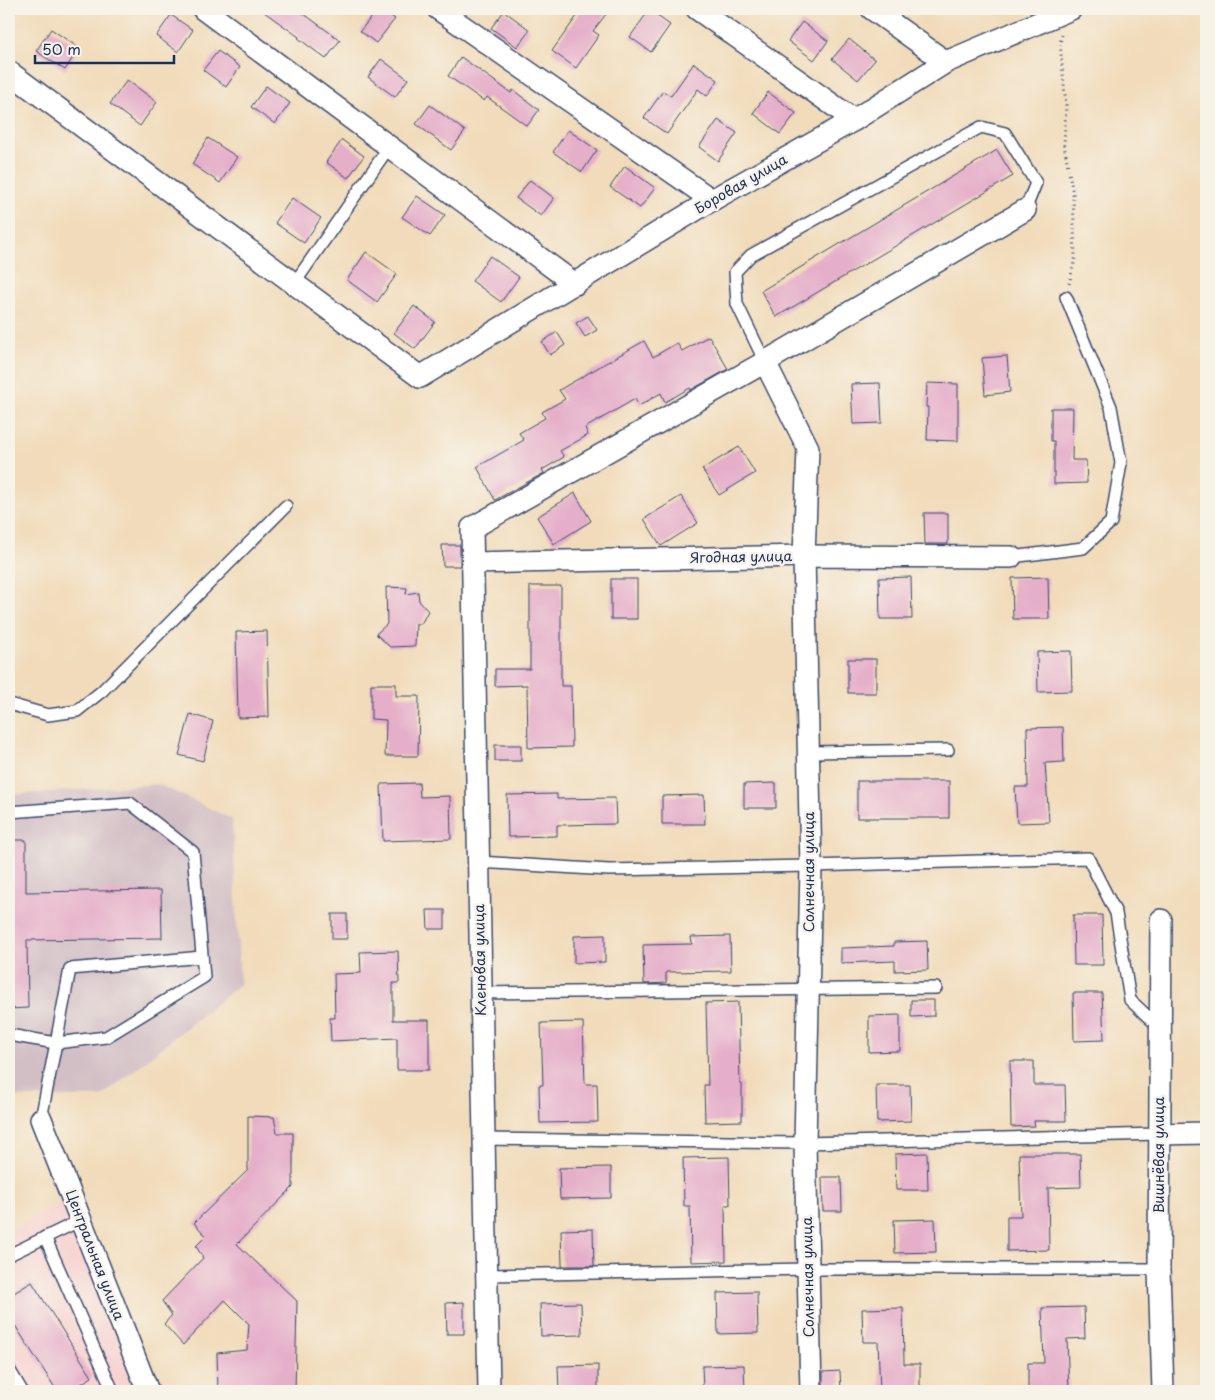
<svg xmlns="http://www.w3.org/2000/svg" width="1215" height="1400" font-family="'Playpen Sans',sans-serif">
<rect width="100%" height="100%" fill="#f7f3e8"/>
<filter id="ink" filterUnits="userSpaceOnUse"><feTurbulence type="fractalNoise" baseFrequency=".02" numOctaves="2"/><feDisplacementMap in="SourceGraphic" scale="10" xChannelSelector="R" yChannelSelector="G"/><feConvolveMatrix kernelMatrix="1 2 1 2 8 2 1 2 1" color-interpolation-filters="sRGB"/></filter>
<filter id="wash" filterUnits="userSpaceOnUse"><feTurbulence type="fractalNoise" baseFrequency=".0096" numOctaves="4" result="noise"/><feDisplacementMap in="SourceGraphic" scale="20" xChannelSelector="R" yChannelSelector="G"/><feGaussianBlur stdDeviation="1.12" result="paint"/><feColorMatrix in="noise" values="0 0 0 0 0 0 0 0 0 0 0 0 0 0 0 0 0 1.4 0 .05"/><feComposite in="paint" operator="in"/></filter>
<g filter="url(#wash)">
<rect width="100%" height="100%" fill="#f1dbba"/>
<path fill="#f7d0cf" d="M63,1201l78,190h-132v-159z"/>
<path fill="#d2bec5" d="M158,784l74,35 8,165 -139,113h-92v-302z"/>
<g id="blocks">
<g fill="#e5aec9">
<path d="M260,9h37l43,31 -14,19 -28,-21 1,-1z"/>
<path d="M378,9h4l13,10 -19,24 -16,-12z"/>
<path d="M582,9h28l-17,22 6,4 -23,33 -24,-17z"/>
<path d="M649,10l21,15 -19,27 -21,-15z"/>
<path d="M504,11l26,19 -13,17 -26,-19z"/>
<path d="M171,15l22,15 -15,22 -22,-16z"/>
<path d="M802,22l26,19 -14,19 -26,-19z"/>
<path d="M51,29l28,19 -14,22 -29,-19z"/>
<path d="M849,39l26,21 -17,20 -26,-21z"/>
<path d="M218,51l22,16 -14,20 -23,-17z"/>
<path d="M461,57l50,36 2,-3 26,20 -12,16 -40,-29 -3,4 -36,-25z"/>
<path d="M381,59l27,20 -13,18 -27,-20z"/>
<path d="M694,63l24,17 -11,16 -9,-7 -31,45 -23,-16 19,-27 8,5z"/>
<path d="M127,80l30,22 -17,24 -30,-22z"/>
<path d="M266,86l24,17 -15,21 -24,-17z"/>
<path d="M768,92l28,21 -16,21 -27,-21z"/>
<path d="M430,105l35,26 -14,19 -35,-26z"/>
<path d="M718,120l19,13 -19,28 -19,-14z"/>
<path d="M568,130l29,20 -15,22 -29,-20z"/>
<path d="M208,138l29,19 -17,26 -28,-19z"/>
<path d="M342,140l22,16 -16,22 -22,-16z"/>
<path d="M997,150l16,26 -237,141 -15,-26z"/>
<path d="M625,166l30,22 -15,20 -30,-21z"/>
<path d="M530,180l24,18 -13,18 -25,-18z"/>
<path d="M417,196l28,19 -15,21 -28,-19z"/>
<path d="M292,198l29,20 -17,25 -29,-20z"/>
<path d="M366,252l31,22 -20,28 -30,-22z"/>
<path d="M490,256l29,21 -18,25 -29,-21z"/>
<path d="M414,306l21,16 -20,27 -21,-16z"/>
<path d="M588,316l9,14 -12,7 -9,-14z"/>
<path d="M557,332l8,13 -15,10 -8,-13z"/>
<path d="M709,336l19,33 -37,21 -1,-2 -25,14 -4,-9 -22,13 -4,-7 -50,29 3,7 -28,16 4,6 -22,13 2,3 -49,27 -18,-33 47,-27 -5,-7 26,-15 -3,-6 23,-13 -6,-9 85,-49 9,16 24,-14 5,8z"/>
<path d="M1007,356l3,36 -25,3 -3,-37z"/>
<path d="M880,383l2,40 -29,1 -2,-40z"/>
<path d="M927,383l31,1v57l-31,-1 1,-33h-2z"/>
<path d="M1051,408h22l-1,52h14l1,23 -33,1v-43h-3z"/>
<path d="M739,447l16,26 -36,22 -17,-26z"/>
<path d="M575,493l16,28 -37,23 -17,-27z"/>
<path d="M681,496l17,27 -37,23 -17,-27z"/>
<path d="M924,513h24v31h-23z"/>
<path d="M442,545h18v21h-17z"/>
<path d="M911,577l1,42h-32l-1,-41z"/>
<path d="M1048,577l1,42h-36l-1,-41z"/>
<rect x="611" y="579" width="26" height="40"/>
<path d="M530,586h31v100h10l1,61 -44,1 -1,-63 -32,1v-17h35z"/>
<path d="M386,587l21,1 -1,6 12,-2 1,9 9,10 -7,13h-5l-1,22 -25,1 -14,-13 11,-10z"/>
<path d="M267,631l2,86 -31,1 -2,-86z"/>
<path d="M1071,651l1,40 -34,1 -1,-40z"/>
<rect x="848" y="659" width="28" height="34"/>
<path d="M371,684h25v12h23l-1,60h-33l1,-36 -15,-1z"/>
<path d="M190,714l23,7 -10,40 -24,-6z"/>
<path d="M1063,727l1,35 -19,1 4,59 -32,1 -2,-36h13l-1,-59z"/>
<rect x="495" y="745" width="26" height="16"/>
<rect x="857" y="781" width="92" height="37"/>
<path d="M419,783l1,14 30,-1 1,43 -68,2 -2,-57z"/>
<path d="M776,783v25h-32v-24z"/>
<path d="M557,794v5l58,-1 1,26 -59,1v11l-49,1 -1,-42z"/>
<path d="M704,795l1,29h-43v-28z"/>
<path d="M9,840h17v52l135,-2 1,48 -135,2 1,68 -19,1z"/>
<path d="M427,910h18v19h-17z"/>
<rect x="332" y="914" width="15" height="25"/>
<path d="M1073,915h29l1,50h-29z"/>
<path d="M605,935v27l-31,1v-27z"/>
<path d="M730,936l1,35 -65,1v11l-22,1 -1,-39 49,-1 -1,-7z"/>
<path d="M927,941l1,29 -33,1v-10l-54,2v-15l53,-2v-4z"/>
<path d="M398,951l1,32h-6v37h36v50h-32v-32l-66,3 -1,-23h5l-1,-44 27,-1 -1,-21z"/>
<path d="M1073,993h29l2,47 -30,1z"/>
<path d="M911,1000h23v16l-23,1z"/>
<path d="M738,1002l2,82h2v37l-37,1 -1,-37h4l-2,-82z"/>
<path d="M900,1015v36l-31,1v-36z"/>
<path d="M583,1022l2,62h12l1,38 -58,1 -1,-38h4l-2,-62z"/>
<path d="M1010,1061h24v24h31l1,36h-32l1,5 -24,1z"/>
<path d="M876,1085h34l1,36 -34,1z"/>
<path d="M248,1116l26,1 3,16h16v54l-56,57 60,57 -2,90h-77l-1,-38 30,-3 2,-26 -24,-24 -42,45 -19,-21 8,-9 -10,-14 41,-43 -7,-12 10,-10 -12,-13 54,-53z"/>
<path d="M927,1153l1,37h-32l-1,-36z"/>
<path d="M1019,1154h61l1,33 -33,1 1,62 -42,1v-35h14z"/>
<path d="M729,1157l1,48h-5l1,56 -35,1 -1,-56h-6l-1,-48z"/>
<path d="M611,1167v31l-51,1 -1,-31z"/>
<path d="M822,1177h19l1,34h-19z"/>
<path d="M935,1219l1,33 -41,1 -1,-33z"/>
<path d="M593,1229l1,37h-32l-1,-36z"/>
<path d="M32,1282l60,95 -23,14h-12l-48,-75v-20z"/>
<path d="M757,1292l1,41 -40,1 -1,-41z"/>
<path d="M464,1302v32h-17l-1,-31z"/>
<path d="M581,1303l1,32 -41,1 -1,-32z"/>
<path d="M1084,1307l1,31 -18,1 2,52h-41v-28h16l-2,-55z"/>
<path d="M903,1308l1,56h16v27h-40l-2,-49h-15l-1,-33z"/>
<path d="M598,1365v26h-39l-1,-25z"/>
<path d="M744,1365l1,26h-42l-1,-25z"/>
<path d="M840,1371l1,20h-18v-19z"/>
</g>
</g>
</g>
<g filter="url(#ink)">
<use href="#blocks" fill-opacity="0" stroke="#3b496c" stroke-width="1"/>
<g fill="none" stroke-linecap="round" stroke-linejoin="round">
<g stroke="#3b496c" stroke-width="14">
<g id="service">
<path d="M294,284l95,-137"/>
<path d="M765,362l-28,-58 -2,-32 16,-17 230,-128 24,6 31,50 -11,27"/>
<path d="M1011,557l72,-9 28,-26 10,-59 -10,-56 -45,-110"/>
<path d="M9,704l39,11 29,-4 25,-20 184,-185"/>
<path d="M808,752l140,-2"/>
<path d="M9,812l121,-9 63,49 11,125 -98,60 -50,6 -15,76"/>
<path d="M478,862l131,8 202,-4 277,-8 28,55 14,87 30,28"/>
<path d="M481,993l455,-5"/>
<path d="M9,1035l47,8 14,-74 132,-12"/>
<path d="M484,1139l321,4 354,-9"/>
<path d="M45,1237l68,154"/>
<path d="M9,1255l72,-35"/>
<path d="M487,1275l321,-6h351"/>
<path d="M9,1369l13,22"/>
</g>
</g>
<g stroke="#3b496c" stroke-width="24">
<g id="minor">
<path d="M203,9l372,275"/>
<path d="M438,9l274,191"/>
<path d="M697,9l157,111"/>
<path d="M872,9l74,53"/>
<path d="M9,72l411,305 292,-177 142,-80 92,-58 125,-53"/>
<path d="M765,362l43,86 -4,108 7,310 -6,277 6,248"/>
<path d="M472,563l332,-7 207,1"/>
<path d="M1161,920l-2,349 4,122"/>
<path d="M41,1119l107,272"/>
<path d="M1159,1134l47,-1"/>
<path d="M489,1391l-17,-863 293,-166 260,-152"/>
</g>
</g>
<path stroke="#3b496c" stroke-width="3" stroke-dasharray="1 4" stroke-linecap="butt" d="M1062,35l-2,8 6,62 -2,40 9,49 2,65 -6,25"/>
<use href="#service" stroke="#fff" stroke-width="11"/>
<use href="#minor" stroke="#fff" stroke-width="21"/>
</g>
</g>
<g text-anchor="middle" stroke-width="5" stroke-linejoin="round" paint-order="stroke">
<g font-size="14" fill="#1b2f5e" stroke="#f7f3e8">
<text transform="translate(741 184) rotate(-30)" y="5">Боровая улица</text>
<text transform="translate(741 557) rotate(-1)" y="5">Ягодная улица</text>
<text transform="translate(809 872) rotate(-90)" y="5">Солнечная улица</text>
<text transform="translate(480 960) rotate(-91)" y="5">Кленовая улица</text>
<text transform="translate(1159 1155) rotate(-90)" y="5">Вишнёвая улица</text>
<text transform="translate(95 1255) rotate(69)" y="5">Центральная улица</text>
<text transform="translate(808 1277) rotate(-91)" y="5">Солнечная улица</text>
</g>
</g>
<rect width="1215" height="1400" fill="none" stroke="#f7f3e8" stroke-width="30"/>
<path d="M35 55v8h139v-8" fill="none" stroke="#1b2f5e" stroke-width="2.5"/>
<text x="42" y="55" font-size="15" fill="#1b2f5e" stroke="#f7f3e8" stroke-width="4" paint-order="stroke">50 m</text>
</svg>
